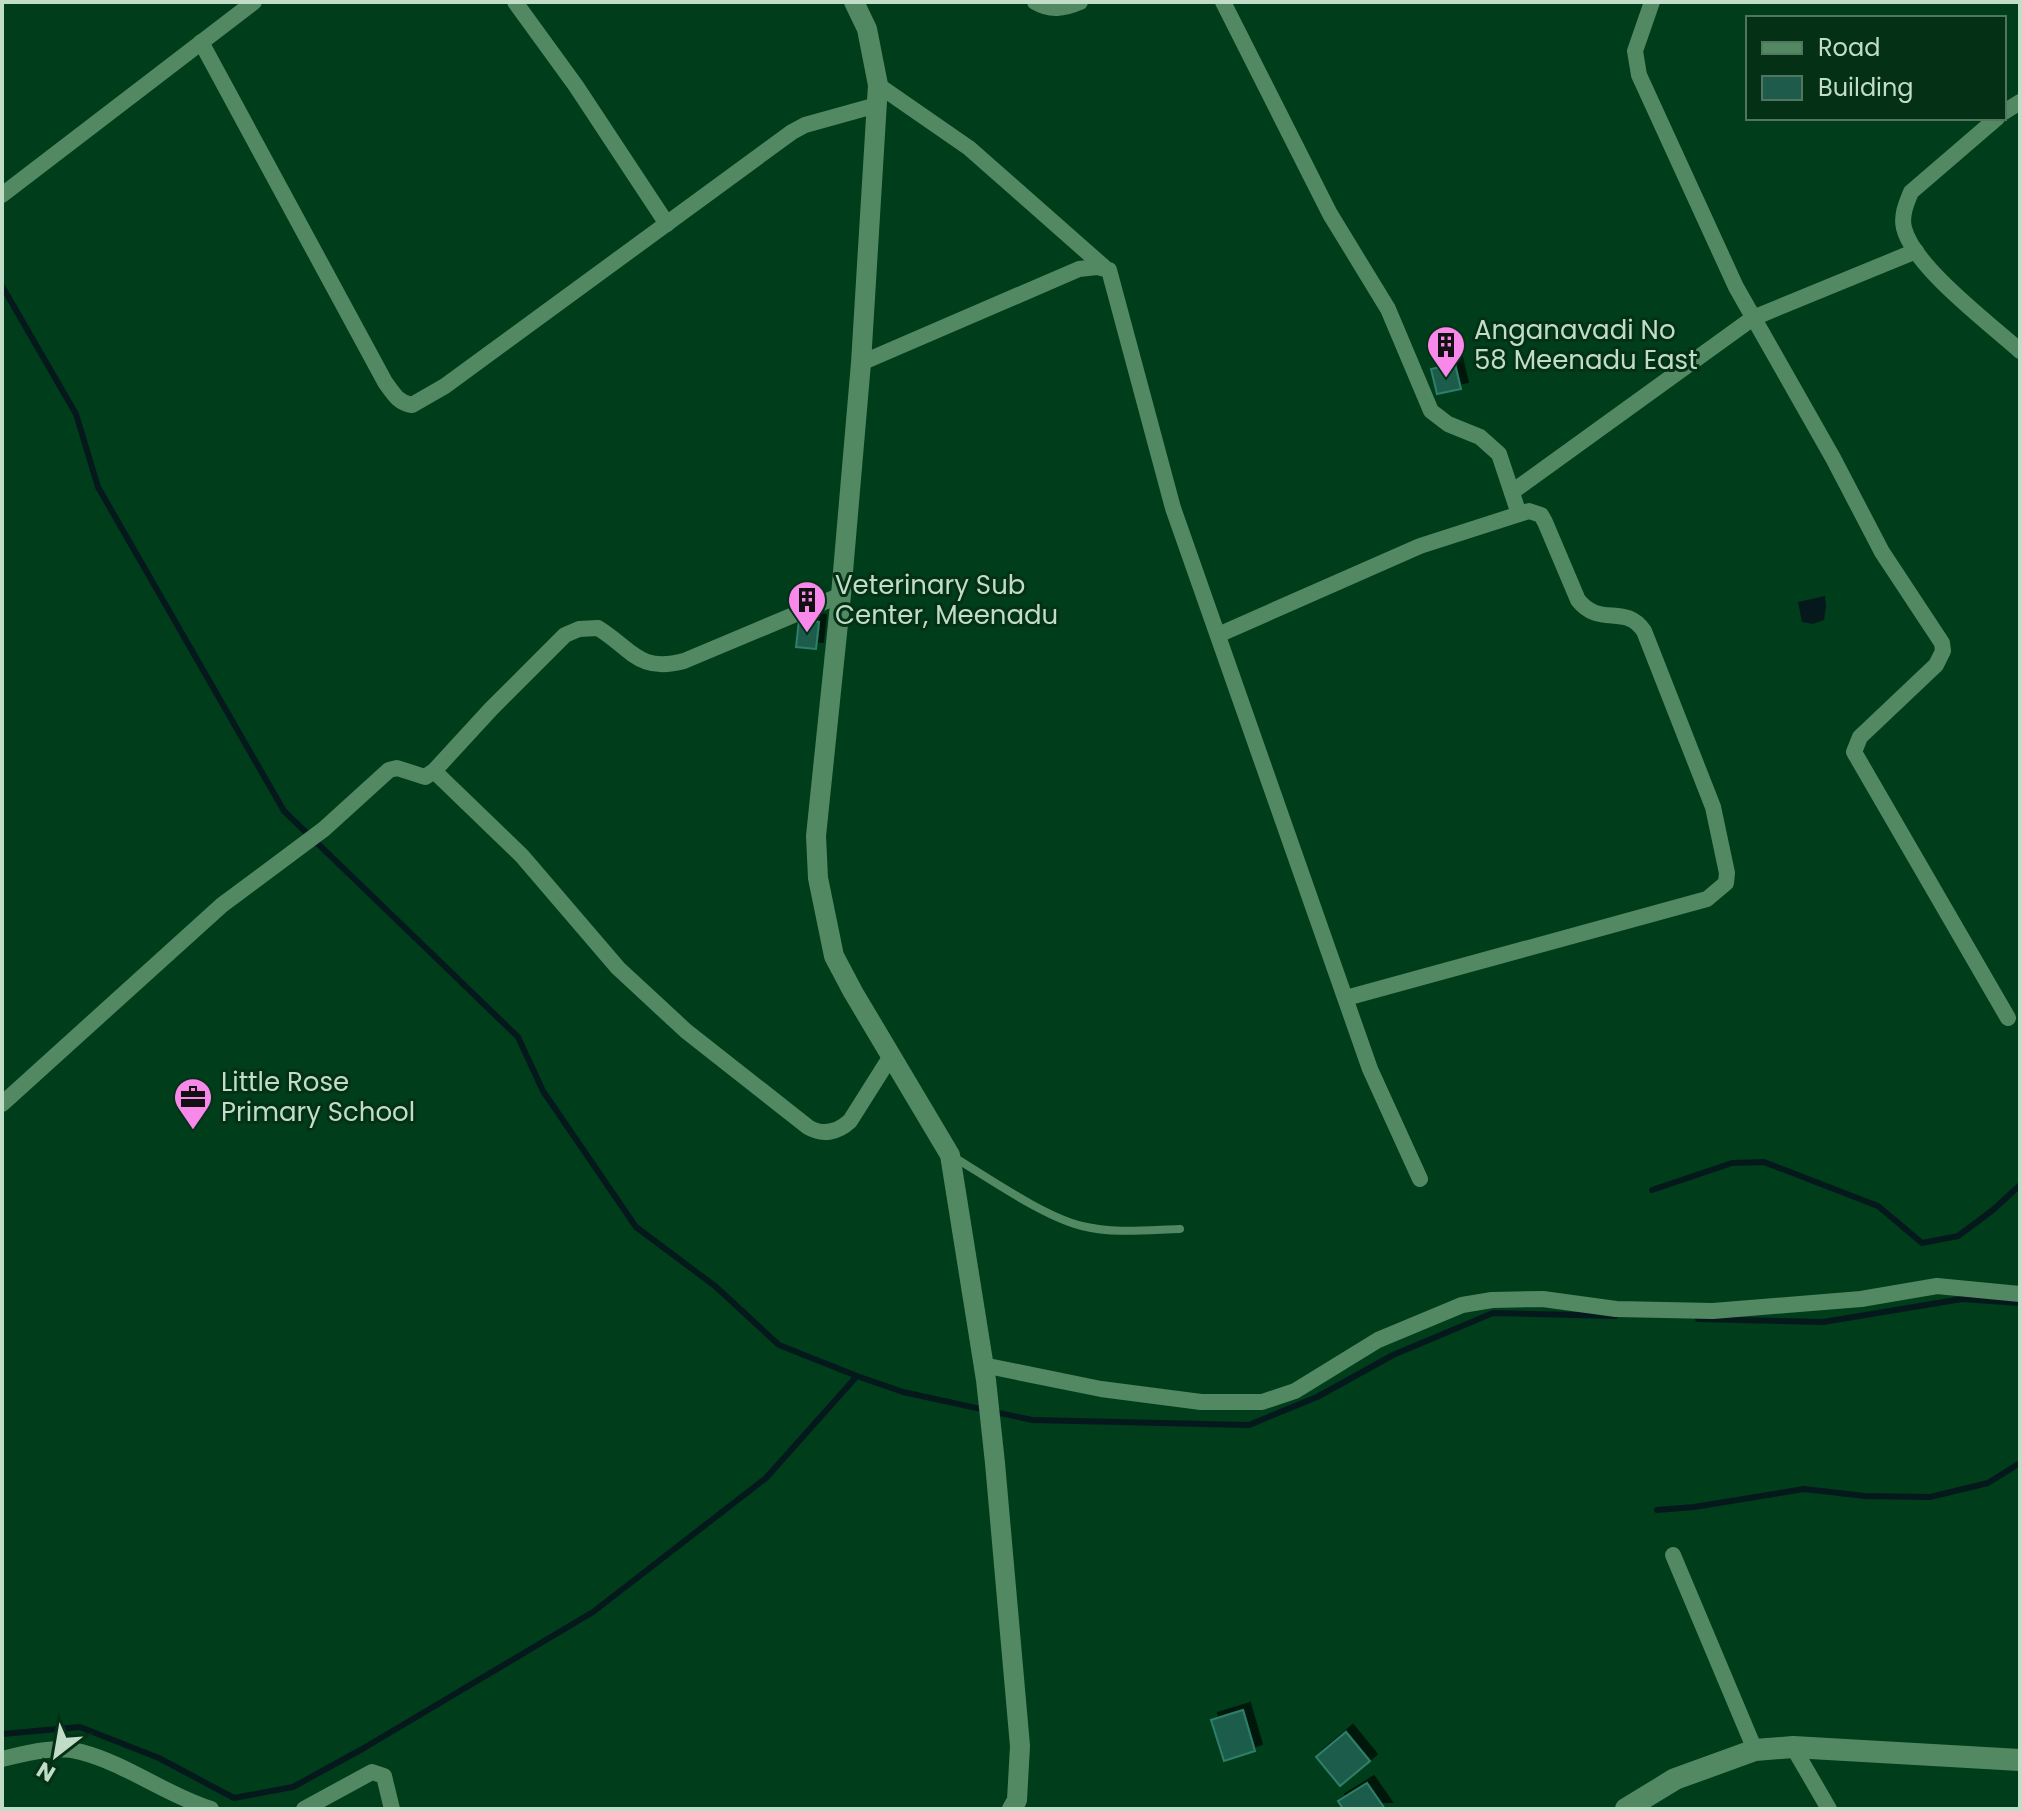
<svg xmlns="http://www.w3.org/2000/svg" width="2022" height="1811" font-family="Poppins,sans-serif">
<defs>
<filter id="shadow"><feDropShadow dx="7" dy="-7" stdDeviation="0" flood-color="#0009"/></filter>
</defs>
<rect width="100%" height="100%" fill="#003d1b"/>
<path fill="#05191d" d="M1825,596l1,10 -2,14 -11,4 -11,-2 -4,-20z"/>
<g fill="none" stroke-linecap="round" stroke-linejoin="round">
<g stroke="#05191d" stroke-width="6">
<path d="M2,286l74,128 22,73 186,324 234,226 25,54 93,136 79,59 64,59 78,31"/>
<path d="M1652,1190l80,-27 32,-1 114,44 44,37 36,-7 35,-26 27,-25"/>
<path d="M1698,1319l125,3 139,-23 58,4"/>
<path d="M1657,1510l37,-3 110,-18 61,7 65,1 58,-14 32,-20"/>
<path d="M2,1734l78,-7 79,31 75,40 59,-11 71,-39 229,-136 173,-134 91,-102 46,16 129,28 217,5 68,-28 76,-42 100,-42 122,3"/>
</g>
</g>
<g fill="#1e5b4b" stroke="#2e7f69" stroke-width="2" filter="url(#shadow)">
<path d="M1455,364l6,25 -24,5 -6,-25z"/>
<path d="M799,620l20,2 -3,27 -20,-2z"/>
<path d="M1243,1710l12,41 -31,10 -13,-41z"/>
<path d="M1346,1732l24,29 -30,25 -24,-29z"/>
<path d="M1367,1783l18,26h-42l-5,-8z"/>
</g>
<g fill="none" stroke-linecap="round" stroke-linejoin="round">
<path stroke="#528962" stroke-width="8" d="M952,1156c35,21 92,61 130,70 32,8 66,4 98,3"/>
<g stroke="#528962" stroke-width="16">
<path d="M515,2l61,84 91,138"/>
<path d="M1035,2c15,9 29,7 45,0"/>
<path d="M1223,2l107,212 58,95 43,102 17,13 32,13 19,17 20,60"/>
<path d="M1652,2l-17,49 4,24 97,212 97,171 49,94 60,91 1,8 -7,14 -76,72 -6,15 154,266"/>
<path d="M201,42l184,340c8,11 13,21 27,23l33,-19 347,-254 13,-7 72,-20"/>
<path d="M878,85l91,63 135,119"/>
<path d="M2004,112l16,-10"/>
<path d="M1997,118l-86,74c-5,12 -10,24 -7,36 9,38 86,96 116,123"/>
<path d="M2,195l252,-193"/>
<path d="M861,363l218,-94 18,-2 12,3 64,238 197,561 50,110"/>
<path d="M1512,492l241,-174 163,-67"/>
<path d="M1218,635l202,-89 109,-35 12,4 4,7 33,78c22,28 47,3 66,31l69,176 14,66 -1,10 -19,16 -361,99"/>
<path d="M434,771l88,85 96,112 68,63 122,96c15,9 30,5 42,-6l41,-65"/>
<path d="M2,1104l220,-199 102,-76 65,-59 8,-2 28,9 9,-6 57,-62 74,-74 14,-6 19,-1c34,21 40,45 86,33l157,-66"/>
<path d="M983,1365l118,24 100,13h61l33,-11 83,-51 84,-35 30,-5 51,-1 73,10 97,2 148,-12 76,-13 83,8"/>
<path d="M1673,1555l82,195"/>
<path d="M1793,1747l36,62"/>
<path d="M2,1759c25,-6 54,-14 79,-7 46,12 85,43 130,57"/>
<path d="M304,1809l68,-37 12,4 8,33"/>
</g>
<path stroke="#528962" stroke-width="20" d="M854,2l13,27 11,56 -17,278 -20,232 -25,241 2,42 16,78 19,36 97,163 36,225 9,83 25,283 -3,54 -5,9"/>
<path stroke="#528962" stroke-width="22" d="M1626,1809l49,-30 80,-29 38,-3 227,13"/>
</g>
<defs>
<g id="building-pin" transform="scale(2)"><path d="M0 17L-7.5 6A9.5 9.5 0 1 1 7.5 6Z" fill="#f888e9" stroke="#043116"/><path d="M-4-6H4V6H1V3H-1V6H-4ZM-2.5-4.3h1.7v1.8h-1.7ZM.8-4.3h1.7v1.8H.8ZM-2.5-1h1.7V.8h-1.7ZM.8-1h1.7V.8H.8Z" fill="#111"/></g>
<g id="office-pin" transform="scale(2)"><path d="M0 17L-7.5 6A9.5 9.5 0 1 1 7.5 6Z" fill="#f888e9" stroke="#043116"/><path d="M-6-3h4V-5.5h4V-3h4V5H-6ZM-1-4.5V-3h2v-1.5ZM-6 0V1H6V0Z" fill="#111"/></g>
</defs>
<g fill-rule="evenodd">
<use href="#building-pin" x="1446" y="345"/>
<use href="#building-pin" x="807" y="600"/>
<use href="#office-pin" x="193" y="1097"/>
</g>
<g text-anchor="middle" stroke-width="6" stroke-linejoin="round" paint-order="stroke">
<g font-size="26" fill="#c1ddc7" stroke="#043116" text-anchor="start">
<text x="1474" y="339">Anganavadi No<tspan x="1474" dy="30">58 Meenadu East</tspan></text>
<text x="835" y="594">Veterinary Sub<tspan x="835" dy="30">Center, Meenadu</tspan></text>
<text x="221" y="1091">Little Rose<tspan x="221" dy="30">Primary School</tspan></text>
</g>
</g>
<rect width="2022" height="1811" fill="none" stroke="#c1ddc7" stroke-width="8"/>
<rect x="1746" y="16" width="260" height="104" fill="#043116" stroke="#50765d" stroke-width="2"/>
<rect x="1762" y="42" width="40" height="12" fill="#528962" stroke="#50765d" stroke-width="2"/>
<text x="1818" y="56" font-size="24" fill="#c1ddc7">Road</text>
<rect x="1762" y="76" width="40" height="24" fill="#1e5b4b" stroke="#50765d" stroke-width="2"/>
<text x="1818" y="96" font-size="24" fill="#c1ddc7">Building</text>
<g transform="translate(56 1755) rotate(211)" stroke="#043116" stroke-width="6" paint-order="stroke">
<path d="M0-6L14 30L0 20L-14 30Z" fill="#c1ddc7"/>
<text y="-12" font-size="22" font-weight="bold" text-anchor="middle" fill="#c1ddc7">N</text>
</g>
</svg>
